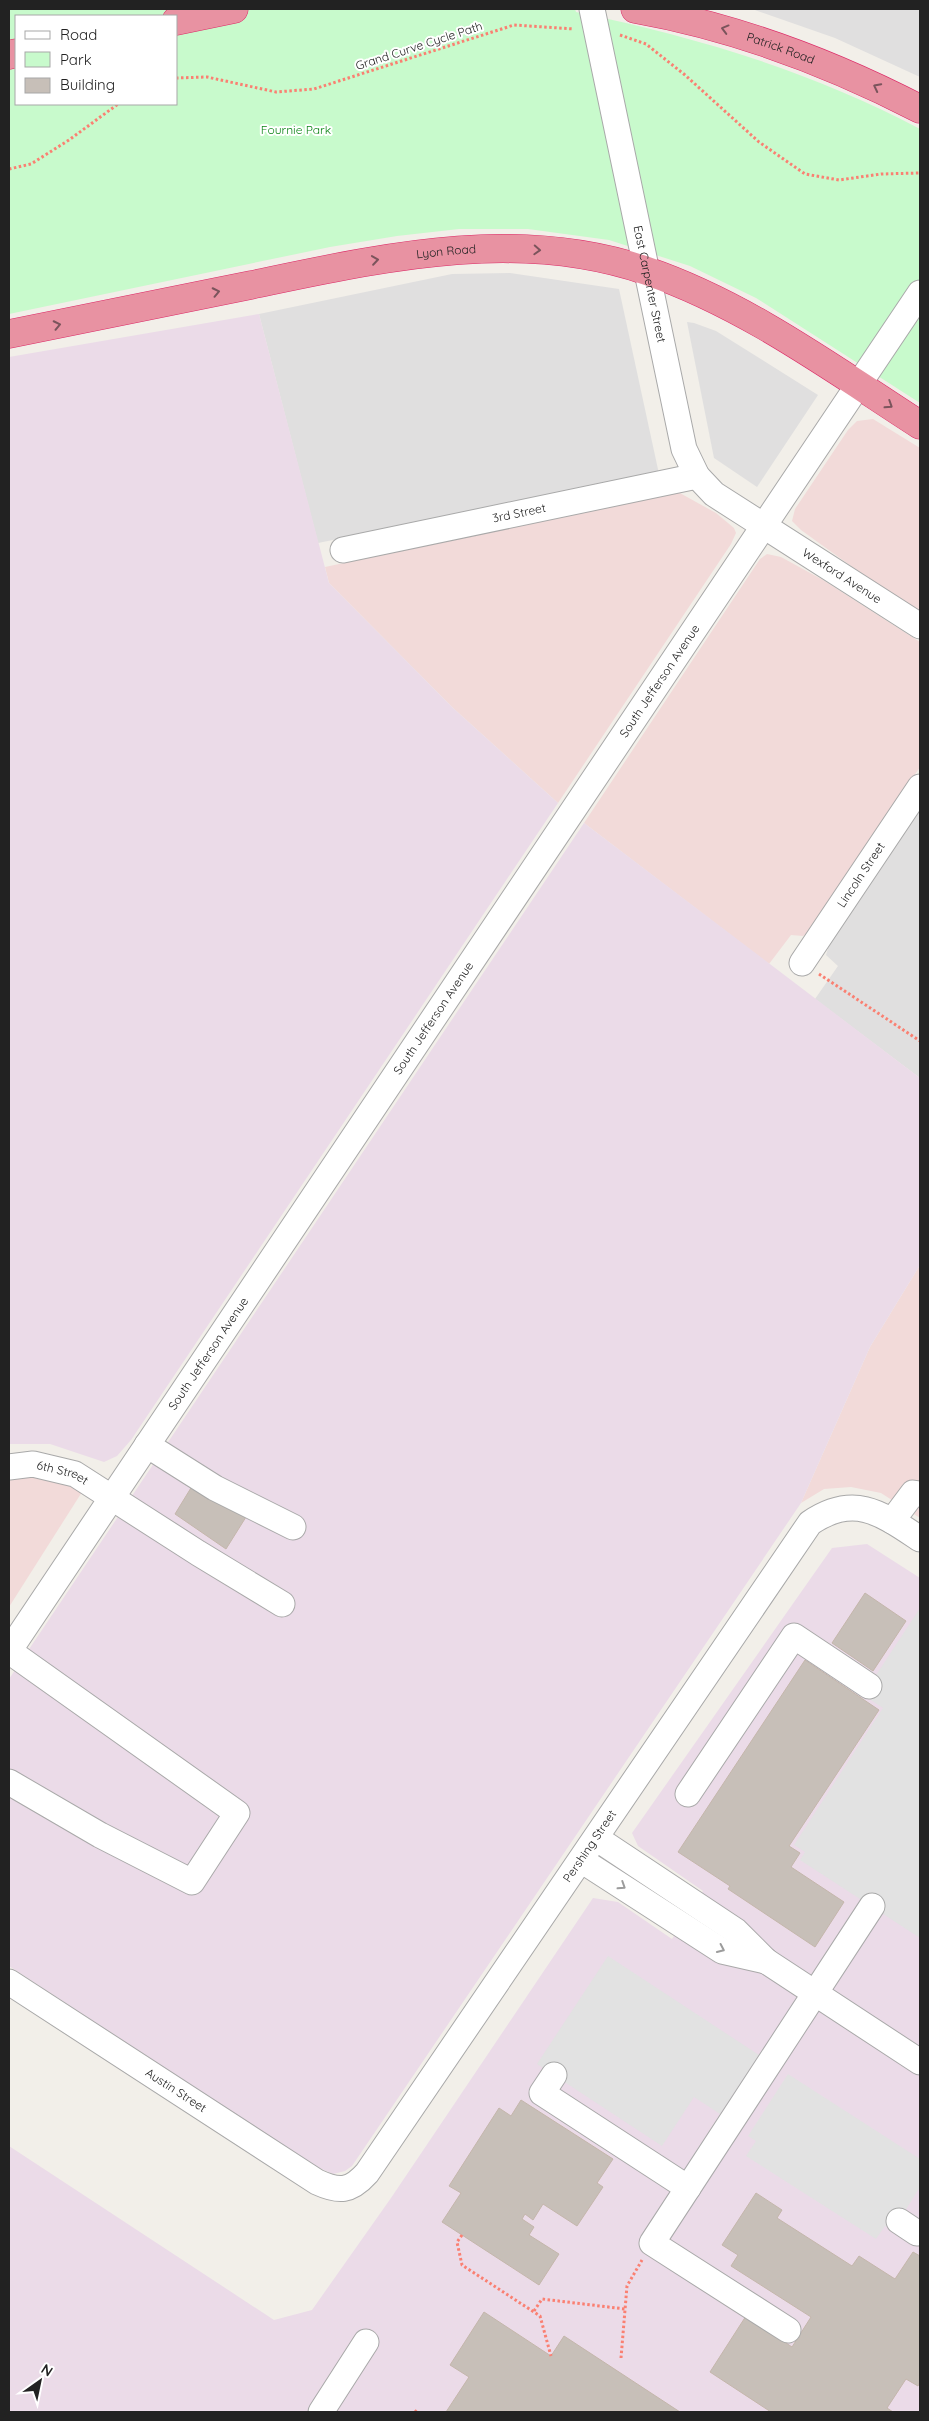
<svg xmlns="http://www.w3.org/2000/svg" width="929" height="2421" font-family="Quicksand,sans-serif">
<rect width="100%" height="100%" fill="#f2efe9"/>
<g fill="#e0dfdf">
<path d="M752,9h168v68l-85,-39z"/>
<path d="M510,273l109,16 40,185 -341,69 -59,-229 193,-40z"/>
<path d="M687,322l7,1 22,8 102,64 -61,92 -43,-29z"/>
<path d="M920,808v270l-105,-79 23,-33 -12,-11 4,-13z"/>
</g>
<g fill="#f2dad9">
<path d="M873,419l47,29v164l-69,-46 -50,-36 -9,-9 3,-12 53,-79 9,-9z"/>
<path d="M678,492l38,21 18,15 2,5 -5,11 -173,259 -105,-95 -124,-125 -4,-16z"/>
<path d="M767,554l14,3 42,23 97,62v125l-109,163 -8,6 -12,-1 -22,29 -185,-141 176,-264z"/>
<path d="M920,1265v253l-39,-25 -30,-6 -27,2 -23,14 69,-156z"/>
<path d="M24,1472l44,12 14,8 -73,115v-133z"/>
</g>
<g fill="#ebdbe8">
<path d="M259,314l70,269 124,125 105,95 -427,637 -14,16 -13,6 -54,-18h-41v-1087z"/>
<path d="M584,823l336,255v187l-50,82 -69,156 -449,663 -7,5 -12,3 -18,-8 -306,-200v-287z"/>
<path d="M867,1544l53,34v834h-911v-266l265,174 38,-10 79,-112 202,-300 25,4 54,37 31,-48 -65,-45 -6,-13 200,-285z"/>
</g>
<path fill="#c8facc" fill-rule="evenodd" d="M9,9h566l1,3c120,25 235,59 344,117v274l-164,-105 -66,-32 -81,-26 -81,-11h-69l-62,7 -67,11 -321,67zM16,16h160v88h-160z"/>
<g fill="#e2e2e2">
<path d="M920,1608v330l-120,-78 5,-8 -11,-7 89,-137 -20,-13z"/>
<path d="M608,1956l151,99 -39,59 -26,-17 -32,49 -125,-82z"/>
<path d="M788,2074l132,85v28l-27,43 -8,-4 -9,13 -130,-83 10,-15 -8,-5z"/>
</g>
<g fill="#c7bfb8" stroke="#c4b6ab">
<path d="M194,1483l52,34 -20,32 -51,-35z"/>
<path d="M865,1593l41,28 -33,50 -41,-28z"/>
<path d="M805,1660l74,50 -90,136 11,7 -9,14 53,35 -29,45 -87,-58 2,-3 -52,-34z"/>
<path d="M521,2100l92,59 -16,24 6,4 -26,39 -34,-22 -10,16 -8,-6 -3,5 12,8 -5,8 30,19 -20,31 -97,-63 19,-29 -12,-7 50,-78 12,8z"/>
<path d="M756,2193l26,17 -5,8 75,48 7,-10 36,23 18,-27 7,4v126l-2,4 -12,-7 -19,29 6,4h-122l-61,-40 36,-56 46,31 19,-30 -80,-51 7,-11 -16,-10z"/>
<path d="M484,2312l67,44 13,-20 116,76h-234l23,-35 -19,-12z"/>
</g>
<g fill="none" stroke-linecap="round" stroke-linejoin="round">
<g stroke="#a9a9a9" stroke-width="27">
<g id="minor">
<path id="s1" d="M592,9l92,440 13,27 17,18 206,132"/>
<path id="s2" d="M343,550l354,-74"/>
<path id="s3" d="M802,963l118,-176"/>
<path d="M147,1445l68,43 78,39"/>
<path id="s4" d="M9,1467l24,-3 42,10 123,79 84,51"/>
<path d="M892,1521l21,-28 7,1"/>
<path id="s5" d="M9,1651l911,-1358"/>
<path d="M9,1782l91,53 92,47 45,-69 -228,-162"/>
<path d="M688,1794l106,-158 75,50"/>
<path d="M596,1838l140,93 30,30 154,101"/>
<path d="M581,1860l141,91 44,10"/>
<path id="s6" d="M9,1982l308,200c22,10 33,10 50,-9l443,-650c44,-30 71,-10 110,16"/>
<path d="M554,2075l-12,18 146,95"/>
<path d="M899,2221l18,12"/>
<path d="M788,2330l-136,-87 220,-337"/>
<path d="M321,2412l45,-70"/>
</g>
</g>
<g stroke="#dc2a67" stroke-width="29">
<g id="highway">
<path id="s7" d="M635,9c101,18 194,53 285,100"/>
<path d="M176,21l58,-12"/>
<path d="M9,55l7,-2"/>
<path id="s8" d="M9,334c80,-16 161,-33 242,-49 130,-27 266,-59 396,-14 99,34 186,98 273,154"/>
</g>
</g>
<g stroke="#fa8072" stroke-width="3" stroke-dasharray="2.5 2.5" stroke-linecap="butt">
<path d="M620,35l26,9 39,31 74,67 46,32 34,6 42,-6 39,-1"/>
<path d="M176,78l31,-1 69,15 38,-3 200,-64 60,4"/>
<path d="M9,169l22,-5 38,-24 49,-36"/>
<path d="M819,974l101,67"/>
<path d="M462,2235l-5,7 5,23 78,51 11,40"/>
<path d="M534,2311l8,-12 83,10"/>
<path d="M621,2358l6,-72 15,-26"/>
<path d="M415,2412l2,-2"/>
</g>
<use href="#minor" stroke="#fff" stroke-width="25"/>
<use href="#highway" stroke="#e892a2" stroke-width="28"/>
</g>
<defs><path id="oneway-chevron" d="M-2-3.5L2.5 0L-2 3.5" fill="none" stroke-width="1.6" stroke-linecap="round" stroke-linejoin="round" transform="scale(1.25)"/></defs>
<g stroke="#7b545c">
<use href="#oneway-chevron" transform="translate(725 29) rotate(-165)"/>
<use href="#oneway-chevron" transform="translate(877 87) rotate(-153)"/>
<use href="#oneway-chevron" transform="translate(537 250) rotate(3)"/>
<use href="#oneway-chevron" transform="translate(375 260) rotate(-8)"/>
<use href="#oneway-chevron" transform="translate(216 292) rotate(-12)"/>
<use href="#oneway-chevron" transform="translate(57 325) rotate(-12)"/>
<use href="#oneway-chevron" transform="translate(889 405) rotate(33)"/>
</g>
<g stroke="#9c9c9c">
<use href="#oneway-chevron" transform="translate(622 1886) rotate(33)"/>
<use href="#oneway-chevron" transform="translate(721 1949) rotate(25)"/>
</g>
<g text-anchor="middle" stroke-width="4" stroke-linejoin="round" paint-order="stroke">
<g font-size="12" fill="#222" stroke="#fff">
<text transform="translate(419 46) rotate(-18)" y="4">Grand Curve Cycle Path</text>
<text dy="4" stroke="none"><textPath href="#s7" startOffset="151">Patrick Road</textPath></text>
<text dy="4" stroke="none"><textPath href="#s8" startOffset="445">Lyon Road</textPath></text>
<text dy="4" stroke="none"><textPath href="#s1" startOffset="281">East Carpenter Street</textPath></text>
<text dy="4" stroke="none"><textPath href="#s2" startOffset="180">3rd Street</textPath></text>
<text dy="4" stroke="none"><textPath href="#s1" startOffset="656">Wexford Avenue</textPath></text>
<text dy="4" stroke="none"><textPath href="#s5" startOffset="1168">South Jefferson Avenue</textPath></text>
<text dy="4" stroke="none"><textPath href="#s3" startOffset="106">Lincoln Street</textPath></text>
<text dy="4" stroke="none"><textPath href="#s5" startOffset="762">South Jefferson Avenue</textPath></text>
<text dy="4" stroke="none"><textPath href="#s5" startOffset="358">South Jefferson Avenue</textPath></text>
<text dy="4" stroke="none"><textPath href="#s4" startOffset="55">6th Street</textPath></text>
<text dy="4" stroke="none"><textPath href="#s6" startOffset="819">Pershing Street</textPath></text>
<text dy="4" stroke="none"><textPath href="#s6" startOffset="199">Austin Street</textPath></text>
</g>
<g font-size="12" fill="#0c8416" stroke="#fff">
<text x="296" y="134">Fournie Park</text>
</g>
</g>
<rect width="929" height="2421" fill="none" stroke="#222222" stroke-width="20"/>
<rect x="15" y="15" width="162" height="90" fill="#ffffff" stroke="#a7a7a7"/>
<rect x="25" y="31" width="25" height="8" fill="#ffffff" stroke="#a7a7a7"/>
<text x="60" y="40" font-size="15" fill="#222222">Road</text>
<rect x="25" y="52" width="25" height="15" fill="#c8facc" stroke="#a7a7a7"/>
<text x="60" y="65" font-size="15" fill="#222222">Park</text>
<rect x="25" y="78" width="25" height="15" fill="#c7bfb8" stroke="#a7a7a7"/>
<text x="60" y="90" font-size="15" fill="#222222">Building</text>
<g transform="translate(40 2381) rotate(33)" stroke="#ffffff" stroke-width="4" paint-order="stroke">
<path d="M0-4L9 19L0 12L-9 19Z" fill="#222222"/>
<text y="-8" font-size="14" font-weight="bold" text-anchor="middle" fill="#222222">N</text>
</g>
</svg>
